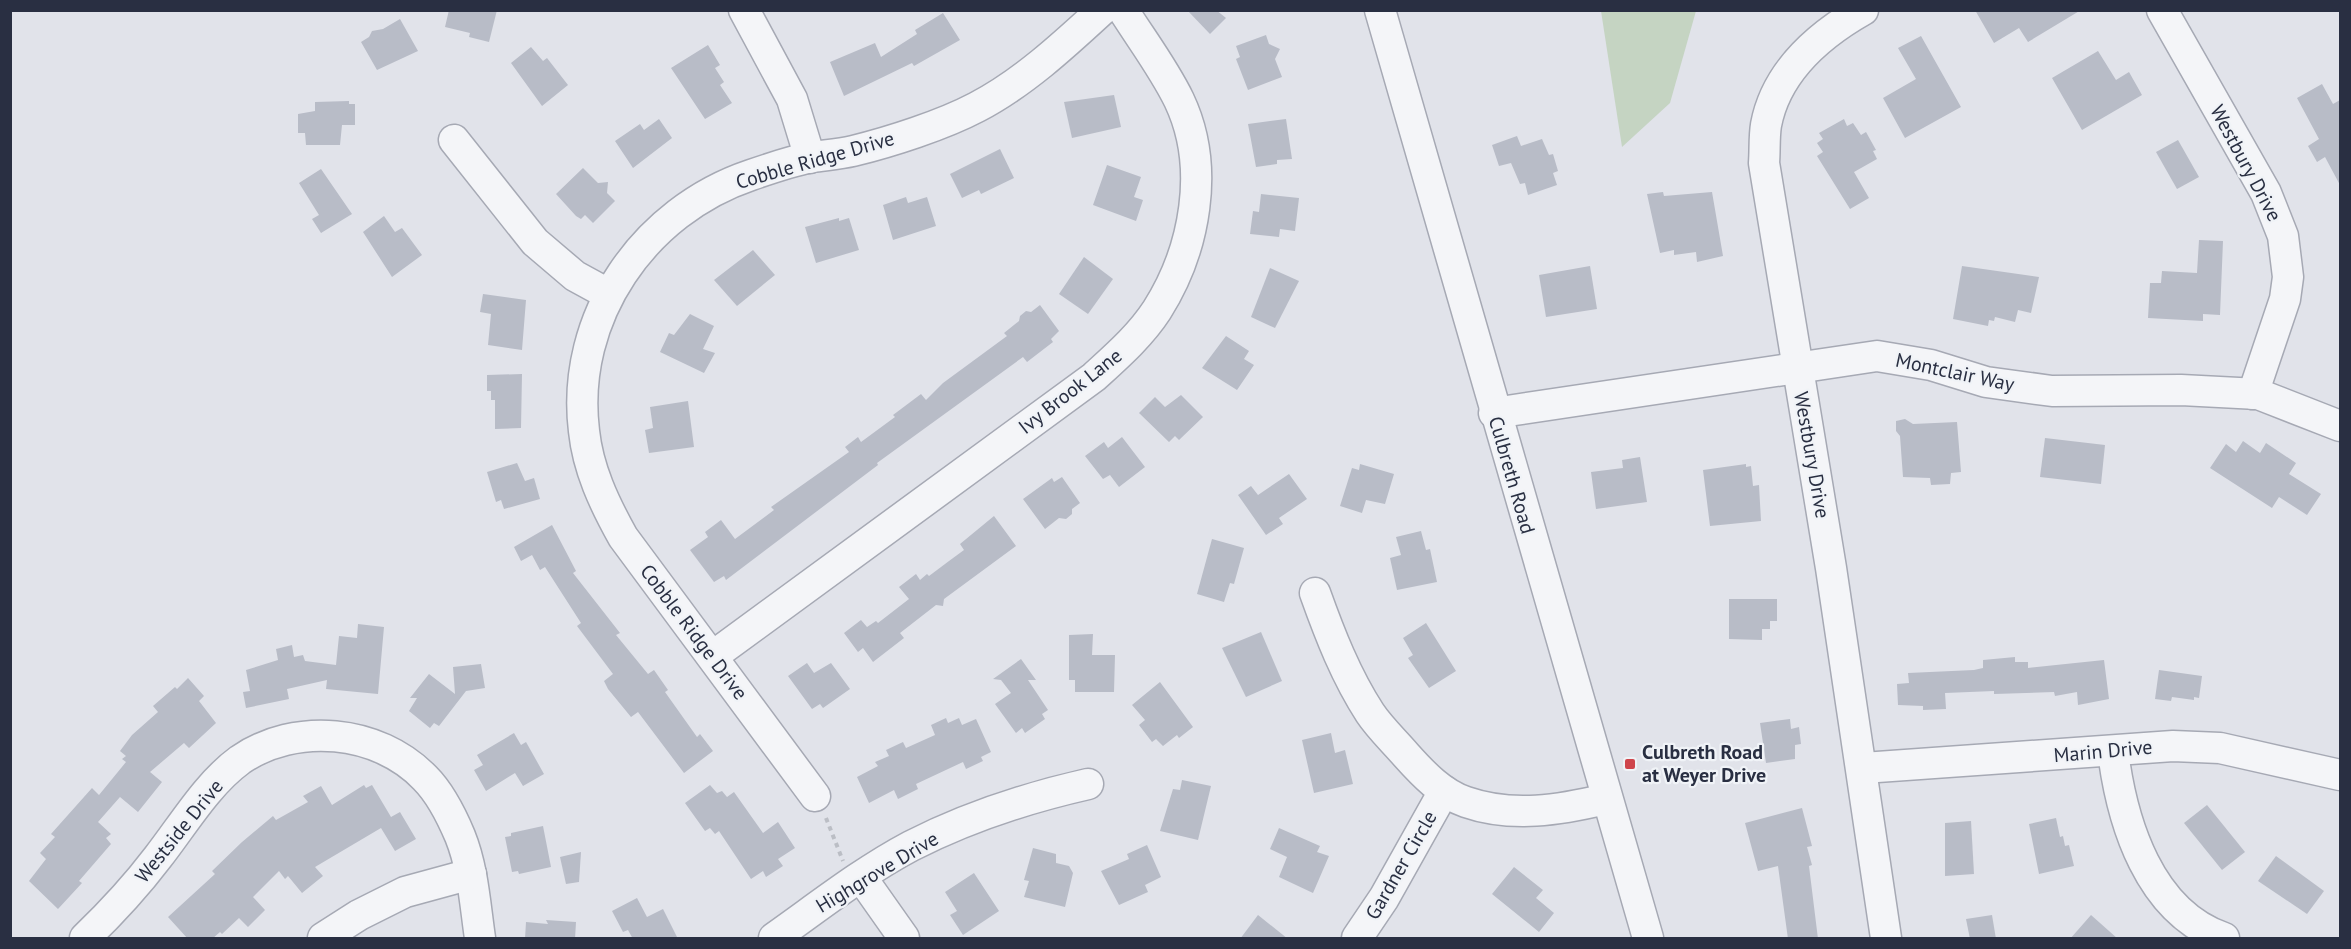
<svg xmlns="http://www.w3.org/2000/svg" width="2351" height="949" font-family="'PT Sans',sans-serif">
<rect width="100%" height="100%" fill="#e1e3ea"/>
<path fill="#c5d4c2" d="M1601,11h95l-26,92 -48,44z"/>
<g fill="#b8bcc7">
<path d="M449,10h48l-8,32 -20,-5 1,-4 -25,-6z"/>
<path d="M1187,10h29l10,8 -16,16z"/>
<path d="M1975,10h106l-53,32 -9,-14 -25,15z"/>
<path d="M943,13l17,27 -46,26 -2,-3 -68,33 -14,-34 45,-19 6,14 36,-23 -2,-4z"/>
<path d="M400,19l18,32 -41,19 -16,-28 8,-5 3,-6 11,-2z"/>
<path d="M1266,35l3,9 11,5 -5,10 7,18 -34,13 -12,-31 4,-2 -4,-11z"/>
<path d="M1921,36l40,71 -56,31 -22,-40 33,-19 -18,-31z"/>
<path d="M708,45l12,20 -5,3 9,14 -4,3 12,18 -27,16 -34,-51z"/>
<path d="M531,47l12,14 4,-3 21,27 -26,21 -31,-43z"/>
<path d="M2098,51l18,29 13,-8 13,23 -60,35 -30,-52z"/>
<path d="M2322,84l11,20 7,-4v85l-15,-28 -8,5 -9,-16 11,-7 -22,-41z"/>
<path d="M1114,95l7,32 -49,11 -8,-36z"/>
<path d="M349,101v3h6v21h-13l-2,20h-34l-1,-12h-7v-19l17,-3v-9z"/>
<path d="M659,119l13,19 -39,30 -18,-27 25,-17 4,6z"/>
<path d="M1286,119l6,40 -15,1v4l-21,3 -8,-43z"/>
<path d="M1844,119l3,7 6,-3 8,12 5,-3 10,18 -3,1 4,8 -23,13 15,26 -19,11 -33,-53 6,-4 -6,-9 6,-4 -4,-6z"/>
<path d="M1517,136l4,10 21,-7 7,16 4,-1 5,17 -5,2 4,12 -29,10 -3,-12 -5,1 -9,-21 -12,3 -7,-21z"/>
<path d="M2178,140l21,37 -22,12 -21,-37z"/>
<path d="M1000,149l14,29 -33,16 -2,-4 -17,8 -12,-24z"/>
<path d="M1107,165l34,12 -7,20 9,3 -7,21 -43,-16z"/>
<path d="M583,168l15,15 10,-1 -1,11 8,8 -22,22 -8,-8 -4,4 -5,-3 -20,-22z"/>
<path d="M321,169l31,45 -31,19 -9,-14 7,-4 -20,-32z"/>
<path d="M1663,192l1,4 48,-4 11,64 -26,6 -1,-10 -22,3v-5l-14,3 -13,-59z"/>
<path d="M1261,194l38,4 -4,33 -15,-2 -1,8 -29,-3 3,-23 6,1z"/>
<path d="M906,197l2,6 19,-6 9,29 -43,14 -10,-35z"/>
<path d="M384,216l11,16 7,-4 20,27 -30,22 -29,-45z"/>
<path d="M839,218v3l10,-3 10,32 -43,13 -11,-36z"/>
<path d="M2199,240l24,1 -3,74 -17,-1v7l-55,-3 2,-35h11l1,-12 35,2z"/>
<path d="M753,250l22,25 -38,31 -23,-26z"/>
<path d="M1084,257l29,22 -25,35 -29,-20z"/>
<path d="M1590,266l7,43 -51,8 -7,-42z"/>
<path d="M1962,266l77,11 -8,36 -13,-3 -3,12 -20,-5 -1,4 -5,-1 -1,6 -35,-7z"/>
<path d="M1270,268l29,13 -24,47 -24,-11z"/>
<path d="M483,294l43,6 -4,50 -34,-5 3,-31 -11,-2z"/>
<path d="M1040,305l19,26 -8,8 2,3 -26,20 -4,-5 -146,106 1,2 -152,115 -2,-4 -10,6 -24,-32 18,-13 -3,-5 16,-12 14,19 39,-29 -3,-3 78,-55 -4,-5 13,-10 3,5 34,-25 -2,-2 28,-21 5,6 17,-17 64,-47 -3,-3 15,-12 1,-5 6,-5 5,1z"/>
<path d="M690,314l24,12 -11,23 12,4 -11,20 -44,-21 9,-19 5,2z"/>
<path d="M1226,336l23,15 -5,8 10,6 -17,25 -35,-22z"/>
<path d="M522,374l-1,54 -26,1v-29h-4v-9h-4v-16z"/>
<path d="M1181,395l22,22 -24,23 -4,-4 -6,6 -30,-29 16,-16 10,10z"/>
<path d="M688,401l6,46 -45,6 -4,-23 8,-2 -3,-21z"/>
<path d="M1905,419l8,5 44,-2 4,50 -10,1 -1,11 -19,1 -1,-7 -27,-1 -3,-41 -4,-5v-10z"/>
<path d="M1122,437l23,30 -26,20 -9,-12 -7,4 -18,-23 19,-14 4,6z"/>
<path d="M2045,438l60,7 -4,39 -61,-7z"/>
<path d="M2243,441l17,12 6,-10 30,20 -7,11 32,20 -14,21 -28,-18 -7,11 -62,-40 16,-24 10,8z"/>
<path d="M1640,457l7,45 -51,7 -5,-37 32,-4 -1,-8z"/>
<path d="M517,463l8,18 9,-3 6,21 -36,10 -3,-9 -5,2 -9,-30z"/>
<path d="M1360,464l34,10 -9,30 -19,-4 -4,13 -22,-7 12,-38 7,2z"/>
<path d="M1746,464v3l5,-1 2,20 6,-1 2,36 -51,5 -7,-56z"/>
<path d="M1289,474l18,25 -28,19 4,6 -17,11 -28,-40 13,-9 7,9z"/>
<path d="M1062,477l18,26 -8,6v5l-6,5 -7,-1 -14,11 -22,-30 29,-21 2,4z"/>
<path d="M994,516l22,30 -72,53 -1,7 -7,-1 -36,28 4,5 -31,24 -10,-14 -5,4 -14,-19 17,-13 6,7 9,-6 2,2 31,-24 -10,-12 17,-13 4,6 7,-6 2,2 20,-15 15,-11 -4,-6z"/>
<path d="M552,525l24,46 -3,2 47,60 -4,2 32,39 6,-4 14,20 -3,2 32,45 3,-3 13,17 -29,22 -46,-61 -7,5 -23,-28 -4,-8 9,-7 -36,-48 4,-3 -36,-56 -5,3 -8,-15 -11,6 -7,-14z"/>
<path d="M1421,531l5,19 4,-1 7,33 -40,8 -7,-32 11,-3 -5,-18z"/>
<path d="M1212,539l32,9 -10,36 -4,-1 -6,19 -27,-8z"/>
<path d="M1729,599h48v22h-7v8h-8v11l-33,-1z"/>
<path d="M1426,623l30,48 -27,17 -21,-30 5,-3 -10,-17z"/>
<path d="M358,624l26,3 -6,67 -52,-5 1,-9 -40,9 2,10 -43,9 -3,-16 7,-1 -4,-21 32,-10 -2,-11 16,-4 2,12 9,-2 2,6 31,4 3,-29 18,2z"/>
<path d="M1261,632l21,49 -36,16 -24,-49z"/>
<path d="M1093,634l-1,21h23l-1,37h-39v-12h-6v-45z"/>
<path d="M2015,657v5h13v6l76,-8 5,39 -31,6 -1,-13 -22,4 -1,-4 -60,2v-3l-49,2 1,16 -23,1v-4l-25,-1 -1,-21 12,-1 -1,-10 66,-3 9,-2v-8z"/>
<path d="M1021,659l15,21h-8l20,30 -6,4 3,5 -20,14 -3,-5 -6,5 -21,-29 16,-11 -10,-13 -8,-1z"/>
<path d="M807,663l7,10 17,-10 19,26 -27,19 -3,-4 -8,5 -24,-33z"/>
<path d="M481,664l4,24 -19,3 -27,35 -5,-3 -4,5 -21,-17 8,-13h-7l19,-24 26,20 -2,-27z"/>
<path d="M2159,670l43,6 -3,22 -5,-1v3l-22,-3 -1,4 -16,-2z"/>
<path d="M188,678l16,18 -5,5 17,22 -27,25 -5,-5 -34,29 12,10 -24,30 -18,-15 -22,25 13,12 -5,4 5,6 -32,37 3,2 -24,26 -29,-28 17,-22 -6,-6 15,-16 -4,-3 41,-46 7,7 27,-33 -4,-3 4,-3 -6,-5 12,-16 26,-23 -5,-6 22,-19 2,2z"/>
<path d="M1160,682l33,45 -14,11 -2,-3 -14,11 -7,-7 -4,3 -13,-17 6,-5 -13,-15z"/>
<path d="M946,718l2,5 11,-5 3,7 14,-6 15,33 -10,5 2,4 -17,8 -3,-7 -47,22 2,5 -20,10 -4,-9 -25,13 -12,-26 21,-11 -3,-4 14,-6 -3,-6 17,-8 3,6 29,-13 -4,-10z"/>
<path d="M1790,719l1,10 8,-2 2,17 -6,1v14l-29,4 -6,-40z"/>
<path d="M514,733l7,12 5,-3 18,32 -21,12 -8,-13 -29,18 -12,-21 9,-5 -6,-10z"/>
<path d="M1331,733l4,20 10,-3 8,34 -39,9 -12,-53z"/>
<path d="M1182,780l29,6 -13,54 -38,-9 13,-42 7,1z"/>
<path d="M364,785l2,3 6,-3 19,32 9,-5 16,27 -21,12 -14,-23 -66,39 8,9 -21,17 -14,-17 -3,3 -6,-8 -26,26 12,13 -17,17 -9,-9 -17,16 -2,-2 -8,7h-24l-20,-22 47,-43 -3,-3 30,-29 31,-26 3,4 32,-18 -5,-6 18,-10 11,19z"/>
<path d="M710,785l7,8 5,-2 5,6 7,-5 29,41 15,-11 17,26 -17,11 5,7 -17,11 -3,-6 -12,8 -32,-48 -4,3 -5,-6 -5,3 -20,-28z"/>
<path d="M2207,805l38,47 -23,18 -38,-47z"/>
<path d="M1802,808l10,38 -5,1 5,18 -3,1 9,73h-30l-10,-73 -20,5 -13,-48z"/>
<path d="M2056,818l4,19 3,-1 2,10 4,-1 5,21 -35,8 -10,-50z"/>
<path d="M1971,821l3,53 -29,2v-53z"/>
<path d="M543,826l8,41 -32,7 -1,-3 -6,1 -7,-35 6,-1v-3z"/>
<path d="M1279,828l41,18 -3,6 12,4 -16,37 -34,-16 8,-20 -17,-8z"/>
<path d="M1147,845l14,32 -16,8 3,7 -29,13 -18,-34 28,-12 -2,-5z"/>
<path d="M1033,848l23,6v9l13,3 4,7 -8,34 -41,-10 5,-16 -5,-1z"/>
<path d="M581,852l-2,30 -13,2 -6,-27z"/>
<path d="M2276,856l48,35 -17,23 -49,-33z"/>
<path d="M1514,867l29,23 -7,8 18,15 -15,19 -47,-38z"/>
<path d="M974,873l25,38 -36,24 -13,-20 7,-4 -12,-19z"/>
<path d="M637,898l10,19 16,-8 15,30h-45l-5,-9 -5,2 -11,-21z"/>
<path d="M1258,915l30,24h-48z"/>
<path d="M1992,915l4,24h-26l-4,-20z"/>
<path d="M2091,915l27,24h-48z"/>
<path d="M546,920l30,2 -1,17h-50l1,-17 22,2z"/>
</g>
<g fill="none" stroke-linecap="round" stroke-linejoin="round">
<g stroke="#a6a9b4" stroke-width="33">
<g id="minor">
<path d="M744,10l48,89 18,59"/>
<path d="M1380,10l268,928"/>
<path d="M1863,10c-44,25 -87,62 -97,115 -2,12 -1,26 -2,38l67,405 55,370"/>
<path d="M2162,10l104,183 17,43 5,41 -3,22 -32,95"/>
<path d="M454,140l81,102 40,34 33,18"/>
<path d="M1494,413l383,-57 54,9 55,17 66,9 129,-1 77,4 82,32"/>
<path d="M1315,593c15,42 31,83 55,120 10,15 24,28 36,42 17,19 36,39 60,47 46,16 94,8 140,-3"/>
<path d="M713,656l381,-279c23,-21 46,-41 63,-67 38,-60 54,-143 22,-210 -15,-31 -37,-60 -56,-90"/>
<path d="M2113,752c9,71 36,160 111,186"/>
<path d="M1863,768l310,-22 47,2 120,27"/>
<path d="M815,796l-192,-259c-19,-34 -35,-68 -39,-106 -14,-114 60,-220 167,-256 20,-7 41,-14 61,-18 14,-2 28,-3 41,-6 37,-9 90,-26 124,-44 46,-24 87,-62 125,-97"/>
<path d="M861,877l43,61"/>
<path d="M85,938c26,-25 51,-52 73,-81 25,-32 49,-73 82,-97 55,-38 138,-31 185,18 14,14 27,39 35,58 13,32 15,68 20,102"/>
<path d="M323,938l36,-23 46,-23 66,-18"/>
<path d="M774,938c44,-31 88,-66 137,-92 57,-29 115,-48 177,-62"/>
<path d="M1357,938l27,-40 60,-107"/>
</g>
</g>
<path stroke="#bbbec5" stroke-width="4" stroke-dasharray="4.5 4.5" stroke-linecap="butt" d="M826,818l17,43"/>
<use href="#minor" stroke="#f4f5f8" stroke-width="30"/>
</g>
<rect fill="#cf454c" stroke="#f0f3f7" stroke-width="2" x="1624" y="758" width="12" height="12" rx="3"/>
<g text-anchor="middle" stroke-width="4.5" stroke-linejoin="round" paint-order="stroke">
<g font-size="20" fill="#292f42" stroke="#f0f3f7">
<text transform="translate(815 160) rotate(-16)" y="7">Cobble Ridge Drive</text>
<text transform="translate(2246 163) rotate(62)" y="7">Westbury Drive</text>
<text transform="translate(1955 372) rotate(12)" y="7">Montclair Way</text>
<text transform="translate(1070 391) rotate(-38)" y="7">Ivy Brook Lane</text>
<text transform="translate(1812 455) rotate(80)" y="7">Westbury Drive</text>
<text transform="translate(1512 475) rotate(74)" y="7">Culbreth Road</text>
<text transform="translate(694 632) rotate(53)" y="7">Cobble Ridge Drive</text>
<text transform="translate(2103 751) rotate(-5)" y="7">Marin Drive</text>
<text transform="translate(179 831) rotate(-51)" y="7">Westside Drive</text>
<text transform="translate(1401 865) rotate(-60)" y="7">Gardner Circle</text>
<text transform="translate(877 872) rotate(-31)" y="7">Highgrove Drive</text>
</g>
<g font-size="20" font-weight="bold" fill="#292f42" stroke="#f0f3f7" text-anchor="start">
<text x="1642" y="759">Culbreth Road<tspan x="1642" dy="23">at Weyer Drive</tspan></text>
</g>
</g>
<rect width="2351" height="949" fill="none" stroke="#292f42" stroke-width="24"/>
</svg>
